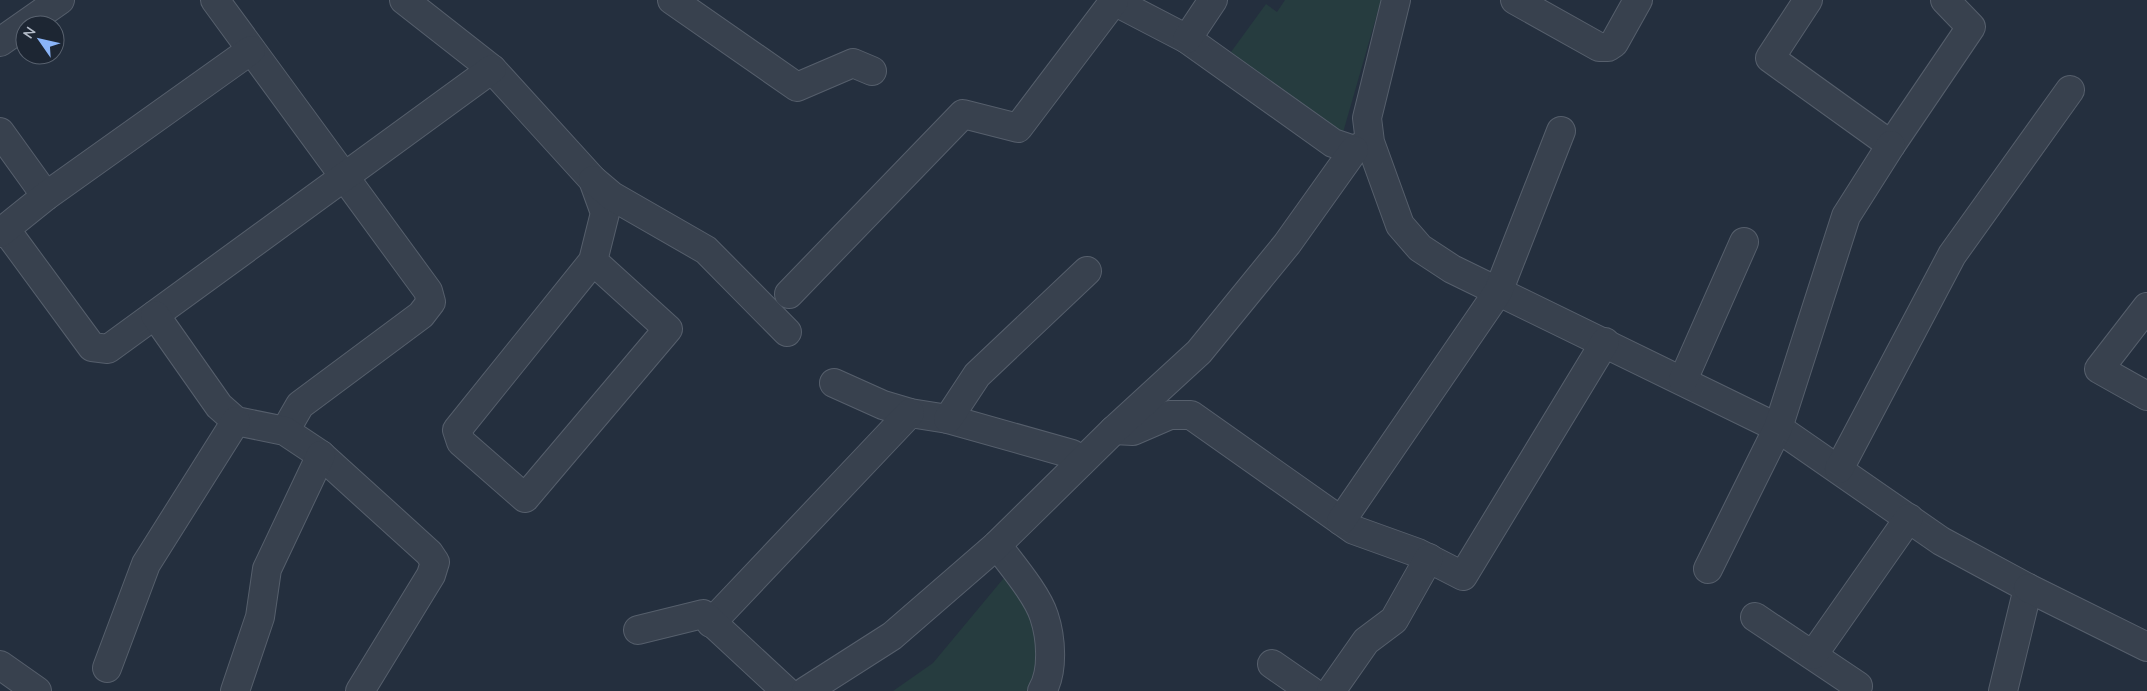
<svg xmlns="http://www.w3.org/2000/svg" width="2147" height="691" font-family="'Nunito Sans',sans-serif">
<rect width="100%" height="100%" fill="#242f3e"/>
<g fill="#263c3f">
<path d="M1285,0h96l-39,136h-8l-103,-84 35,-48 11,8z"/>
<path d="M1008,573l13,16 24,72 -11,30h-141l40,-28z"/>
</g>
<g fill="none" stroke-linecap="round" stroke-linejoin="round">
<g stroke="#565f6c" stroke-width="30">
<g id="street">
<path d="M215,0l213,291 3,11 -10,13 -121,90 -15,26"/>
<path d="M404,0l88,69 101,111 12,33 -12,48 -136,169 4,12 64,56 143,-169 -75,-68"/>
<path d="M672,0l125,87 56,-24 19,8"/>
<path d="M1112,0l75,39 146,104 21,7 14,-7"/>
<path d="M1396,0l-29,118 3,24 30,83 20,23 32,21 326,159 163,113 87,47 -25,103"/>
<path d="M1515,0l84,47h9l6,-4 24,-43"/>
<path d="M1808,0l-38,58 121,87 80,-118 -26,-27"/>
<path d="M1187,39l26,-39"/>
<path d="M0,42l60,-42"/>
<path d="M0,132l46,64"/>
<path d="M593,180l19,16 94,54 81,82"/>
<path d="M6,230l86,117 16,2 384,-280"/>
<path d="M0,233l46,-37 205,-146"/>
<path d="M789,294l174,-180 55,14 96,-127"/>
<path d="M2147,307l-48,62 48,27"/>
<path d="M155,315l64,91 17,15 49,10 36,24 108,98 6,9 -4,13 -71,116"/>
<path d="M1683,380l61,-138"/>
<path d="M834,383l49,22 27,8 38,6 124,35 9,8"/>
<path d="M948,419l29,-44 110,-104"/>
<path d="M1114,430l19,1 37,-16h21l163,115 64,23 45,23 142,-234"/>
<path d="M1839,469l113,-214 118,-165"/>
<path d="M1341,521l157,-229 63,-161"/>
<path d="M997,545c14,19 40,49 47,71 7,21 10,55 -2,75"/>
<path d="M1708,569l70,-141 68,-212 45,-71"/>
<path d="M2028,588l119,59"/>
<path d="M1755,617l103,69"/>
<path d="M711,623l199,-210"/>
<path d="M638,630l65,-16 83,77"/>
<path d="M1813,655l96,-137"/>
<path d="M1272,664l39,27"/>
<path d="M0,665l37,26"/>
<path d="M107,668l39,-104 90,-143"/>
<path d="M235,691l25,-74 7,-48 54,-114"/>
<path d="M806,691l86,-55 105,-91 117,-115 85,-78 88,-108 67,-94"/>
<path d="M1331,691l35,-50 28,-21 35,-62"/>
</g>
</g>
<use href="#street" stroke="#38414e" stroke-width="28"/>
</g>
<g transform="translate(40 40) rotate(304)"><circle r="24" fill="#1d2633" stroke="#59626f"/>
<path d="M0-4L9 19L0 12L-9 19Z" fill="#8ab4f8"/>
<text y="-8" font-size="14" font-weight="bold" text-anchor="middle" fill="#b4bcc9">N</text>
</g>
</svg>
